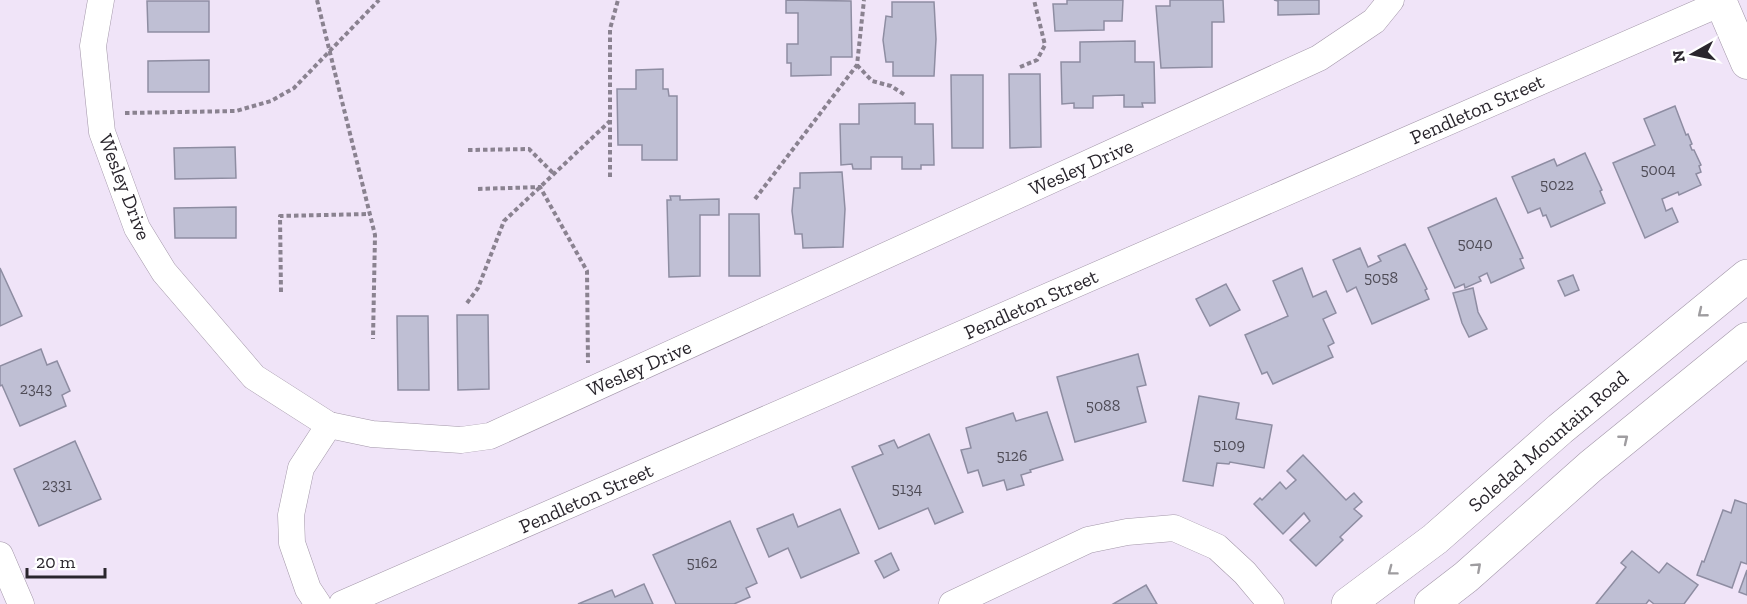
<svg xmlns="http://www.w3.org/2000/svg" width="1747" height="604" font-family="'Zilla Slab',serif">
<rect width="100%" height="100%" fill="#f0e4f8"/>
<g fill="#bfbfd4" stroke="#8e8da2" stroke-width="1.5">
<path d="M786,0l65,1 1,56h-21v18l-40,1v-13h-4v-19h11v-31h-12z"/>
<path d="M1067,0h56l-1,21h-18v9l-49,1 -2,-27h14z"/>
<path d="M1170,0h53l1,22h-12v45l-51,1 -5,-62h14z"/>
<path d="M1274,0h45v14l-41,1v-14z"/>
<path d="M147,1h62v31h-61z"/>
<path d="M892,2h42l2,37 -2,37h-41v-14h-7l-3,-22 3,-24 6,1z"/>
<path d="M1135,41v21h19l1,41h-13l1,4h-19v-12l-31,1v12h-19v-5l-12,1 -1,-42h19v-20z"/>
<path d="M209,60v32h-61v-31z"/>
<path d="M663,69v20h5l1,7h8v64h-35v-15h-24l-1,-56h19v-19z"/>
<path d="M1009,74h31l1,73 -31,1z"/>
<path d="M951,75h32v73h-31z"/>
<path d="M915,103v21h18l1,41h-13v4h-19v-12h-31v12h-18l-1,-5 -11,1 -1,-41h19v-20z"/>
<path d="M1675,106l11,29 2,-1 4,10 -2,1 2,5h2l7,15 -2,1 2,6 -5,2 5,11 -22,10 -1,-3 -16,7 4,12 6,-3 6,14 -33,16 -32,-75 42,-18 -11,-26z"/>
<path d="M235,147l1,31 -61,1 -1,-31z"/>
<path d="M1585,153l17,37 -2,1 5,12 -54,24 -5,-12 -3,1 -3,-8 -12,5 -16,-36 42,-18 3,7z"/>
<path d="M842,172l3,37 -2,38 -40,1 -1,-14h-7l-3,-23 2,-23h6v-15z"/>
<path d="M670,196h10v4l39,-1v16h-19v61l-31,1 -2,-77h4z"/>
<path d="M1496,198l27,60 -3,1 4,9 -33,15 -4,-10 -8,4 2,4 -16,7 -1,-4 -9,4 -27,-60z"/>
<path d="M236,207v31h-61l-1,-30z"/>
<path d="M729,214h30l1,62h-31z"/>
<path d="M1405,244l22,45 -2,1 4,9 -57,25 -16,-37 -9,5 -14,-32 27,-12 8,19 13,-6 -3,-5z"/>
<path d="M0,268l22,48 -22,10z"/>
<path d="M1302,268l11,29 13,-6 10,22 -13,6 11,24 -6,3 5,11 -60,27 -6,-12 -5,2 -17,-39 43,-19 -15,-35z"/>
<path d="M1573,275l6,15 -14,6 -7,-15z"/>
<path d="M1226,284l14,26 -30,16 -14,-27z"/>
<path d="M1473,288l5,24 9,17 -18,8 -7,-14 -9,-30z"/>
<path d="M457,315h31l1,74 -31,1z"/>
<path d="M397,316h31l1,74h-31z"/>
<path d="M41,349l6,16 10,-4 13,30 -8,4 4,11 -46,20 -18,-41 -2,1v-20z"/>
<path d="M1138,354l8,31 -9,2 9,35 -71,20 -18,-65z"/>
<path d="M1199,396l40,7 -3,16 36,6 -8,43 -34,-6 -1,2 -12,-1 -4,23 -30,-5z"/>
<path d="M1047,412l16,48 -33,10 1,2 -10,3 3,10 -17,5 -3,-10 -21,6 -5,-16 -10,3 -7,-23 10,-2 -5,-20 47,-15 3,8z"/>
<path d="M929,434l34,78 -28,12 -7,-16 -49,21 -27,-62 31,-13 -4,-8 15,-6 4,8z"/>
<path d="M75,441l26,58 -62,27 -25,-57z"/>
<path d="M1303,455l43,45 8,-7 8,9 -8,7 8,7 -22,21 3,3 -27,26 -26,-26 20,-19 -6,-8 -21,21 -29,-30 6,-6 2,2 18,-18 6,7 10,-9 -9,-9z"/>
<path d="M1735,500l12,4v60l-6,-2 -9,26 -35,-13 5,-14 2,1 19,-52 8,3z"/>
<path d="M840,509l19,44 -58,25 -13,-30 -19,9 -12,-28 36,-15 5,13z"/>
<path d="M730,521l27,62 -11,5 4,9 -16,7h-58l-23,-49z"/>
<path d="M1632,551l27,22 8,-10 31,22 -14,19h-30l-5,-4 -3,4h-50l30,-37 -5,-4z"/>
<path d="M891,553l8,17 -15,8 -9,-17z"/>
<path d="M1747,570v25l-8,-3z"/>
<path d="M644,584l9,20h-75l34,-14 3,7z"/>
<path d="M1146,585l11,19h-44z"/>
</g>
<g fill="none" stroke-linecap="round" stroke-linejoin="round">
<g stroke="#a397a9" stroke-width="27">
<g id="minor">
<path d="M101,0l-8,46 9,86 35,96 27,44 90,105 75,48 43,9 89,6 29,-4 829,-378 55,-37 17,-21"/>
<path d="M0,555l21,49"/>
<path d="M318,604l-10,-15 -16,-46 -1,-28 10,-47 28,-43"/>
<path d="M342,604l1379,-601"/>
<path d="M952,604l136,-64 39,-8 47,-4 43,19 28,26 26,31"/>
</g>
</g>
<g stroke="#a397a9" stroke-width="33">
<path id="tertiary" d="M1720,0l27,63"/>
</g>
<g stroke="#a397a9" stroke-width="34">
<g id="secondary">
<path d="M1348,604l87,-65 125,-110 187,-153"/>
<path d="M1431,604l35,-27 125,-111 156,-127"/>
</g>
</g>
<g stroke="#8a8290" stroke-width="4" stroke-dasharray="4.5 3" stroke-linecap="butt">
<path d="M317,0l58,235 -2,104"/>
<path d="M857,65l15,16 19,5 14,9"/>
<path d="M1020,67l17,-7 8,-15 -11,-45"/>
<path d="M125,113l111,-2 35,-10 23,-13 85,-88"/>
<path d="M468,150l61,-1 25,25"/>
<path d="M610,177v-148l8,-29"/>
<path d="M478,189l62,-2 47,84 1,92"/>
<path d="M755,199l102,-134 7,-65"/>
<path d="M281,292l-1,-76 90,-2"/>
<path d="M467,303l11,-15 26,-67 106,-100"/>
</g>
<use href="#minor" stroke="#fff" stroke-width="26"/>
<use href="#tertiary" stroke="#fff" stroke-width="32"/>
<use href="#secondary" stroke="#fff" stroke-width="33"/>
</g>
<defs><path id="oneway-chevron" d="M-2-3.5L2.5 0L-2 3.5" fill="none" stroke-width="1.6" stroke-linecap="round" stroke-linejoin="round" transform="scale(1.5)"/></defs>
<g stroke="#9f9da0">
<use href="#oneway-chevron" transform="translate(1702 313) rotate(141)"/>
<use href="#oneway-chevron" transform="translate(1624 439) rotate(-39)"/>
<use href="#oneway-chevron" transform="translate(1477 567) rotate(-42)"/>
<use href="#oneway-chevron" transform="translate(1392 571) rotate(143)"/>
</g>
<g text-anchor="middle" stroke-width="4.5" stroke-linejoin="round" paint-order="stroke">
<g font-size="16" fill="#4f4c57">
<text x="1658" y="175">5004</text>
<text x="1557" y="190">5022</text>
<text x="1475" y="249">5040</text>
<text x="1381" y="283">5058</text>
<text x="36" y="394">2343</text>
<text x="1103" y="411">5088</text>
<text x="1229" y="450">5109</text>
<text x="1012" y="461">5126</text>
<text x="57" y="490">2331</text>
<text x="907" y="494">5134</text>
<text x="702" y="568">5162</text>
</g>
<g font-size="20" fill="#2a262d" stroke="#fff">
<text transform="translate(1477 109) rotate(-24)" y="7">Pendleton Street</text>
<text transform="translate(1081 167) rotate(-24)" y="7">Wesley Drive</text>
<text transform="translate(125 187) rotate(69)" y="7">Wesley Drive</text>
<text transform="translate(1031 304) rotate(-24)" y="7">Pendleton Street</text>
<text transform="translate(639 368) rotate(-24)" y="7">Wesley Drive</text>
<text transform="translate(1548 441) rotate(-41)" y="7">Soledad Mountain Road</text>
<text transform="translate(586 498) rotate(-24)" y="7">Pendleton Street</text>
</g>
</g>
<g transform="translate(1693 54) rotate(261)" stroke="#ffffff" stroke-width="4.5" paint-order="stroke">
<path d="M0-4.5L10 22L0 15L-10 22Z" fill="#2a262d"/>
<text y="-9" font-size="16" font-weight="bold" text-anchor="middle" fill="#2a262d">N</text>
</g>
<path d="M27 568v9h78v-9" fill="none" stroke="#2a262d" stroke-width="3"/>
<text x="36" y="568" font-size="18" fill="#2a262d" stroke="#ffffff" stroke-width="4.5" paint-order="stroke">20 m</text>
</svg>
